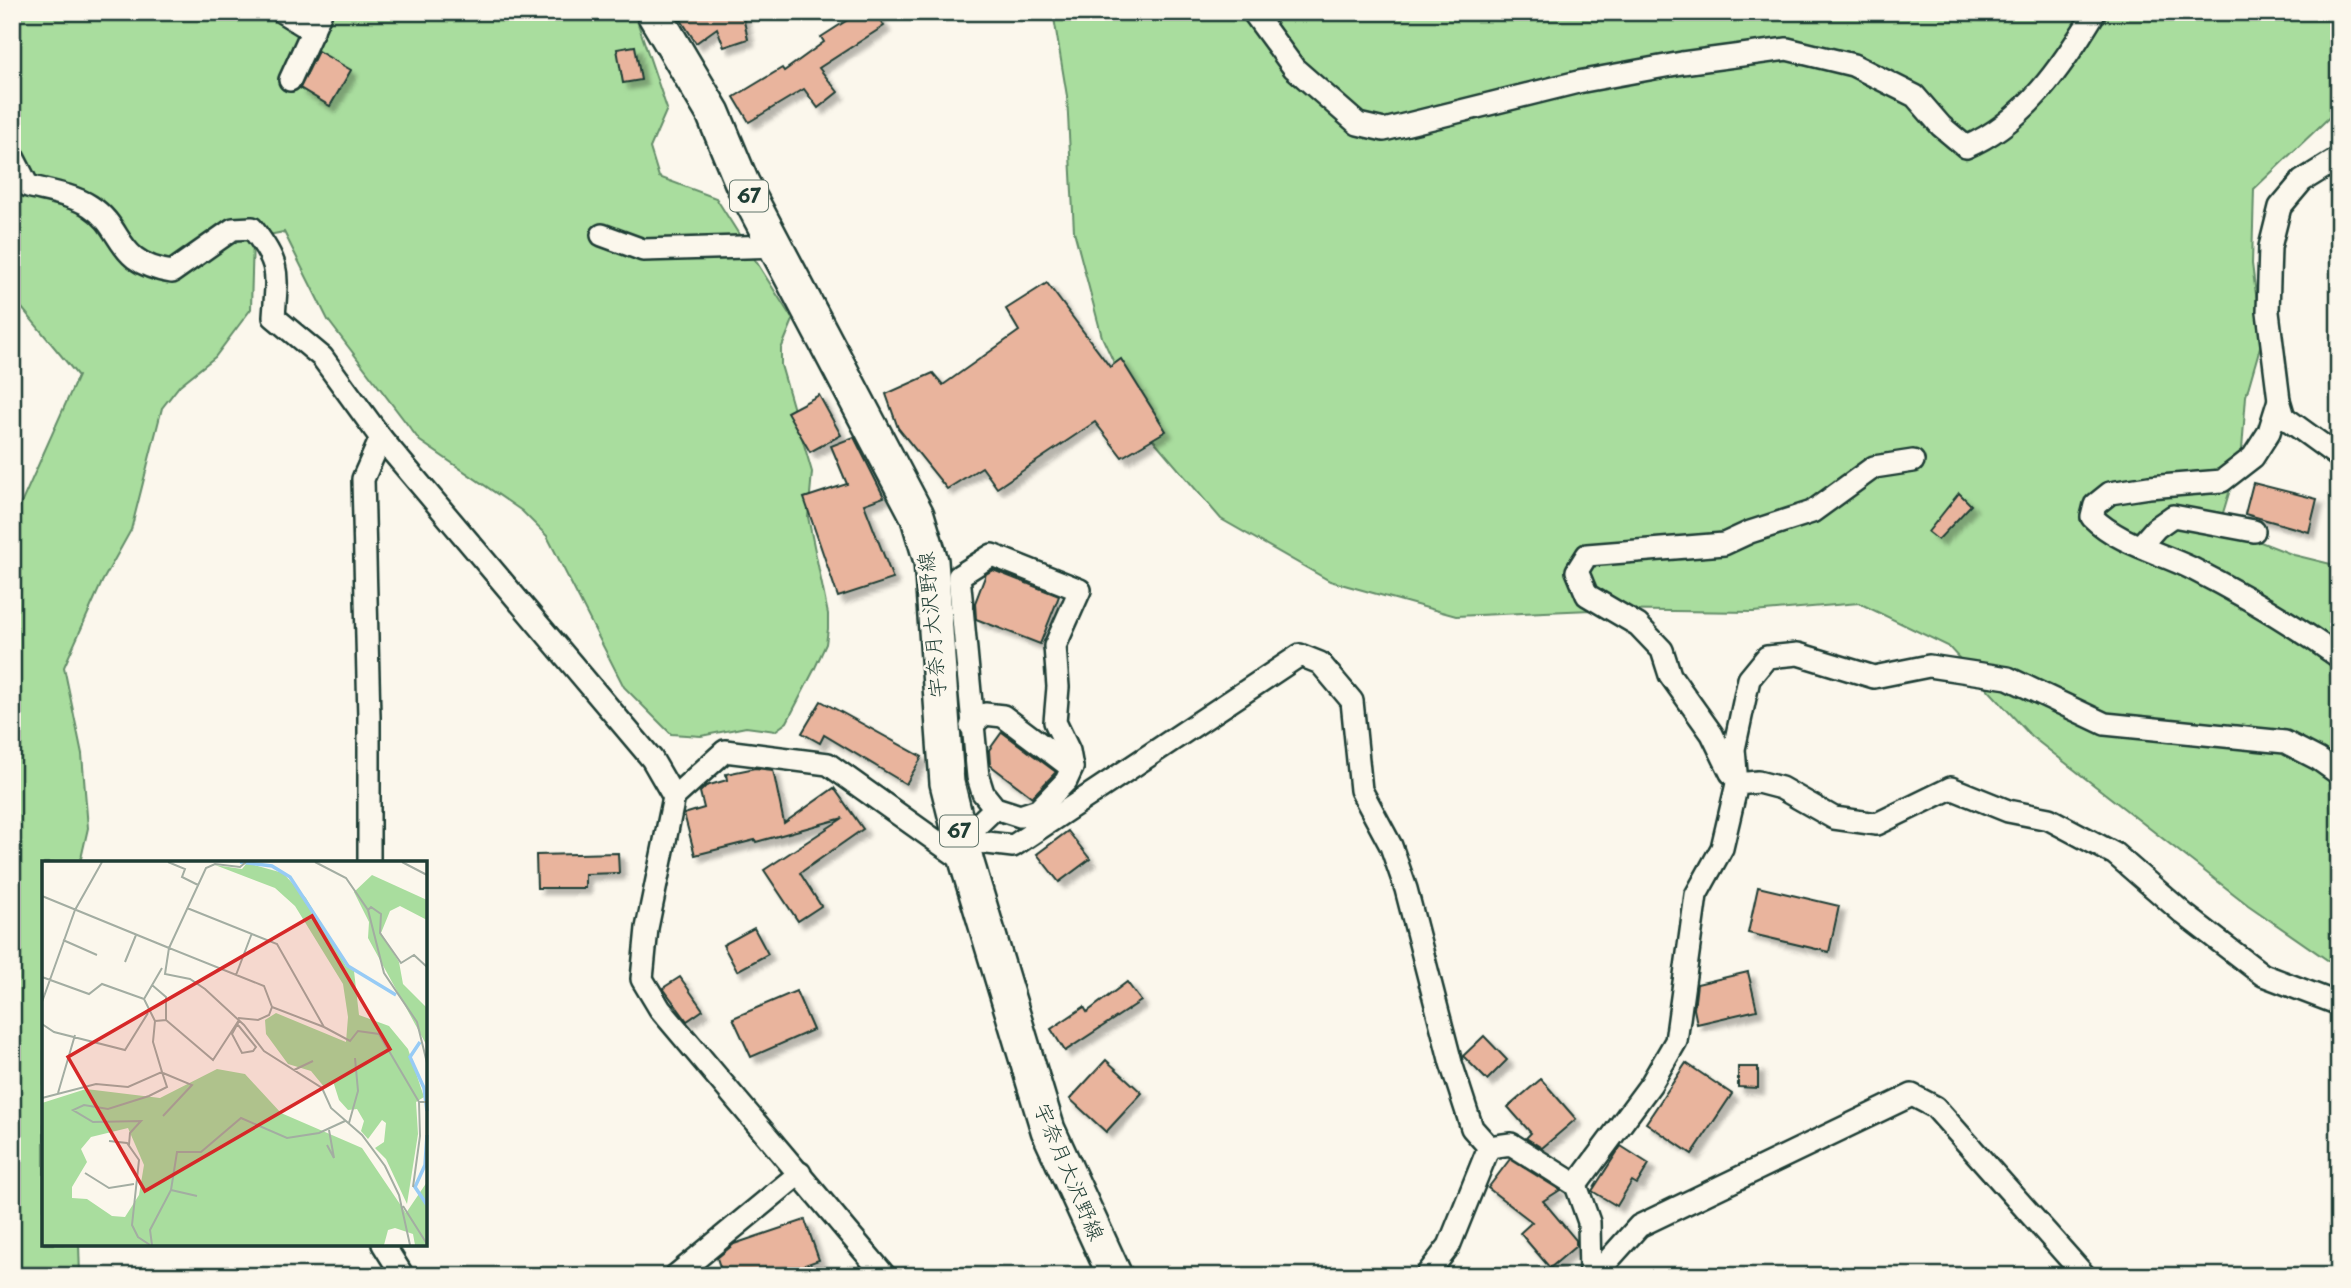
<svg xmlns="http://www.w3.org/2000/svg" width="2351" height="1288" font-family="'Playpen Sans','Klee One',sans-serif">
<defs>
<filter id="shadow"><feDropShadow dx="6" dy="6" stdDeviation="2" flood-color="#0004"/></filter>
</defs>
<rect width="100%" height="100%" fill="#fbf7ec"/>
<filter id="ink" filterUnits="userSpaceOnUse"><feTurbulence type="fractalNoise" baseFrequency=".0143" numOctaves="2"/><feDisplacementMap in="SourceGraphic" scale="14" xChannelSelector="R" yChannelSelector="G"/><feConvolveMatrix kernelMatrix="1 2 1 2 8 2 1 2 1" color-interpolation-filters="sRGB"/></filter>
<g filter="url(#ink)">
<g fill="#a9dd9e" stroke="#648d69" stroke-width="2">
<path d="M12,12h622l33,97 -17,39 9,29 57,21 77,122 -12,29v16l31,107 -4,45 20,97v15l-2,15 -12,26 -27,52 -12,9 -29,-4 -45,9 -30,-2 -47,-47 -77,-151 -25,-25 -102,-70 -92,-121 -44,-88 -31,6 -2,71 -36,48 -35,28 -18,23 -31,122 -29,52 -38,85 18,87 6,74 -8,35h-36v381h35l1,32h-68v-752l66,-148 -66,-80z"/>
<path d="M1053,12h1286v96l-85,81 -2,75 10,76 -16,56 -4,54 -23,76 75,29 45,11v402l-91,-63 -217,-169 -83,-90 -89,-43 -106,9 -162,-2 -135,6 -126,-35 -109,-62 -76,-89 -43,-93 -28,-106 -7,-135z"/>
</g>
<g fill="#e9b49d" stroke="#1f3d34" stroke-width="2" filter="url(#shadow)">
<path d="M676,12h66l6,27 -24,8 -7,-19 -21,15z"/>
<path d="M860,12h15l9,14 -65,42 19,24 -20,16 -14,-19 -55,33 -15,-25 48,-29 2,3 40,-29 -3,-5z"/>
<path d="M635,46l6,34 -18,3 -6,-34z"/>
<path d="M318,51l33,19 -21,36 -30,-18z"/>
<path d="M1047,283l63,84 11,-8 45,72 -44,26 -27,-35 -98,66 -15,-21 -35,22 -49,-61 -12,-34 47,-21 10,12 76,-54 -13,-22z"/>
<path d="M819,395l22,40 -31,17 -23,-40z"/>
<path d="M854,437l30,60 -20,7 29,75 -55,18 -34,-99 43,-14 -16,-38z"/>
<path d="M2253,483l64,16 -8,33 -64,-18z"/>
<path d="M1959,493l12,12 -33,35 -10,-8z"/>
<path d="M993,570l66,26 -19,48 -64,-25 -1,-16 11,-29z"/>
<path d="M821,701l101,56 -16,27 -82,-49 -4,8 -18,-10z"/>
<path d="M1002,732l54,40 -24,25 -42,-32 -1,-15z"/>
<path d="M755,768l18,2 11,53 50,-35 29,41 -63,44 21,33 -23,15 -34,-51 79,-52 -87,24 -1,-2 -60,15 -11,-41 20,-6 -4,-16 6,-6 21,-6 -1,-6z"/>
<path d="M1068,831l22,28 -31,23 -22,-28z"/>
<path d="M618,853l1,20 -34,1v14h-48l-1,-33z"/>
<path d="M1758,887l81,19 -10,46 -81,-19z"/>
<path d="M754,928l14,26 -31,17 -14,-26z"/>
<path d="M1748,972l9,38 -60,14 -3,-15 3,-25z"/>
<path d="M680,977l23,33 -16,11 -24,-33z"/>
<path d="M1127,982l14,19 -76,50 -14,-22 33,-22 3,5z"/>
<path d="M796,991l17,39 -62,27 -18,-39z"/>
<path d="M1484,1036l23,24 -20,20 -24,-24z"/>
<path d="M1106,1060l36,33 -36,39 -36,-33z"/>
<path d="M1686,1063l46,31 -40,60 -46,-31z"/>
<path d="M1738,1067h20v21l-20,-1z"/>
<path d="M1541,1079l35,40 -34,29 -16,-10 5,-5 -23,-26z"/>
<path d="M1621,1146l28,18 -12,20 -5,-3 -15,25 -25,-15z"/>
<path d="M1510,1159l50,31 -17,11 33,39v6l-26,22 -30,-35 12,-11 -44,-34z"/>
<path d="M805,1220l14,40 -45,16h-51l-6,-18 17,-14z"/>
</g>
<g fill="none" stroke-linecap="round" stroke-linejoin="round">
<g stroke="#1f3d34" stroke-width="26">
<g id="street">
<path d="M282,12l31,19"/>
<path d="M1253,12l41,56 64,56 26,6 194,-48 104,-19 105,-14 66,16 62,31 26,30 25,21c59,-25 97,-82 129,-135"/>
<path d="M290,80l31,-68"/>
<path d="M12,155l16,31c19,5 45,9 62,20 36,23 23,57 82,66l61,-43 19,-1c29,37 25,44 22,89l48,40 59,81"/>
<path d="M2339,158l-37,23 -22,26 -10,40 -2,65 11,88 5,17 55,40"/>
<path d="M602,235l41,15 133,-4"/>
<path d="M2279,400l-10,32 -16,25 -31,24 -73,6 -39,6 -15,12 -3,12c26,26 66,35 99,51 51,26 101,55 148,89"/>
<path d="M2140,546l16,-18 17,-12 81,15"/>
<path d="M971,726l14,-12 18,2 69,52"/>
<path d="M1731,773l-19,-39 -42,-59 -8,-25 -24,-25 -51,-30 -10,-24 10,-16 137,-11 26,-12 62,-20 62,-45 39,-6"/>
<path d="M1737,784l-3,-35 15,-70 18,-22 31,-3 76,23 55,-11 79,12 97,46 180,18 33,17 21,15"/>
<path d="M962,840l51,6 287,-191 20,8 32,38 9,89 30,56 15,43 45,174 21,65 17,19"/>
<path d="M962,840l33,-32 25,8 18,-6 28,-29 6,-13 -3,-17 -14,-29 3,-35 -3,-41 25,-56 -88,-35 -33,21 19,201 5,16 12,15"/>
<path d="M369,863v-146l-6,-238 18,-41 271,321 22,38"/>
<path d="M383,1244l20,32"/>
<path d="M675,1276l125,-103"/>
<path d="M885,1276l-225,-267 -18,-30 5,-51 27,-131 51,-46 103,13 139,99"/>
<path d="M1426,1276l23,-30 40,-99 22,-3 65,41"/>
<path d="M1590,1276l-1,-54 -13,-37 75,-101 25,-43 20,-146 26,-47 15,-64 21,-2 23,6 53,30 43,6 74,-36 57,23 41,8 66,35 69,60 79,61 76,29"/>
<path d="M1594,1276l45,-50 273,-131 23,12 150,169"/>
</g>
</g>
<g stroke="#1f3d34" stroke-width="38">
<path id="primary" d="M653,12l60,101 29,70 175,332 14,46 16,222 20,80 81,267 67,146"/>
</g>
<use href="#street" stroke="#fbf7ec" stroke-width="21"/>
<use href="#primary" stroke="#fbf7ec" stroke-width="33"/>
</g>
</g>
<g text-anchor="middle" stroke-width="5" stroke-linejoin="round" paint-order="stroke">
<g fill="#fbf7ec" stroke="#61756b" stroke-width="2">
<rect x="730" y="180.5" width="38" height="31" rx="5"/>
<rect x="940" y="815.5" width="38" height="31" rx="5"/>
</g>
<g font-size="19" font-weight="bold" fill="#1f3d34">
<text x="749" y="203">67</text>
<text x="959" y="838">67</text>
</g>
<g font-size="21" fill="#1f3d34" stroke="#fbf7ec">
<text transform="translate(932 625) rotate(-95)" y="7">宇奈月大沢野線</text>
<text transform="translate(1069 1172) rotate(67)" y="7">宇奈月大沢野線</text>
</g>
</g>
<g transform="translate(42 861)">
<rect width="385" height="385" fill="#fbf7ec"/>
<path d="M205,2l36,10 23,25 40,68 8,5 5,44 30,11 19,23 16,48 -8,5 2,32 -11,70 -21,-45 -11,-11 9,-6 2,-19 -4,-3 -14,19 -7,-8 3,-10 -7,-12 -9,1 -9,-10 -6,-19 -8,7 -14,-17 -23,-7 -22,-30 -1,-14 11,-7 70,29 2,-25 -5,-33 -48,-78 -20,-18 -60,-23 27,4zM330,14l55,25v20l-27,-14 -10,5 -9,22 18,29 4,22 24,24v38l-59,-108 1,-16 -15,-30zM175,208l28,5 36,39 81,35 44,65 21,-31v63h-12l-2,-11 -18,-6 -7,2 -4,15h-342v-142l44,-14 74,9zM86,267l16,37 -5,30 -14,22 -13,-1 -25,-17 -15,-1v-11l15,-25 -6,-13 10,-12z" fill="#a9dd9e" fill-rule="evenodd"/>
<path fill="none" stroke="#97cbf5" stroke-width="3.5" d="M198,1l32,4 18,11 58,89 48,29M378,181l-10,15 14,31 3,23M385,274l-2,30 -10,22 12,18"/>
<path fill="none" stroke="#a3ada2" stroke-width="2" d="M126,1l17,7 -3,8 16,8M273,1l31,16 22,32 16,63 33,49 10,41M360,1l25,13M0,35l127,52 -4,26 25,5 15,10 39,36 20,26 58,37 9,20 31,27 23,31 14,29 11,50M145,47l90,36 47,83 -52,-20M326,49l3,-3 10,7 -1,19 21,30 13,-8 13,12M21,79l34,15M83,101l11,-27M194,114l16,-42M0,116l47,17 13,-10 42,15M110,124l14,12v23l-11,1M0,141l33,-92 27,-48M196,157l20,2 11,-5 3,-8 -8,-21 -95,-38 37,-80 9,-4 25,3 6,-5M124,159l47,40 26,-40M0,163l12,8 71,18 23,-37M196,164l18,22 -3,4 -11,2 -10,-19 7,-13M282,166l26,14 8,-10 21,3 40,68h8M252,209l19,-9M121,212l29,12 -29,31M16,232l17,-58M0,237l54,-14 32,3 34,-15 -9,-30 2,-21 -11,-22 18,-31M307,262l9,-32 -3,-33M67,280l18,2 12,17 -7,65 6,12 12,8M87,284l1,-12 11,-12 -48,1 -20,-12 11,-5 24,4 41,-13 18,-9 -5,-15M285,284l7,13 -5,-28M43,312l24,15 25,-4M371,326l7,-51 -1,-34M129,329l26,6M361,345l24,38M110,384l-2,-15 21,-40 6,-38h24l40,-34 46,20 32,-5 26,-12"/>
<path fill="#d62828" fill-opacity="0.15" stroke="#d62828" stroke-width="3.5" d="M270,55l78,133 -245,142 -77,-134z"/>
<rect width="385" height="385" fill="none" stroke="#1f3d34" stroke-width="3.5"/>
</g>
<rect width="2351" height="1288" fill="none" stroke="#fbf7ec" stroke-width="42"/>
<rect x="21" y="21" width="2309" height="1246" fill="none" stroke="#1f3d34" stroke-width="2.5" filter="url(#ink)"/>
</svg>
